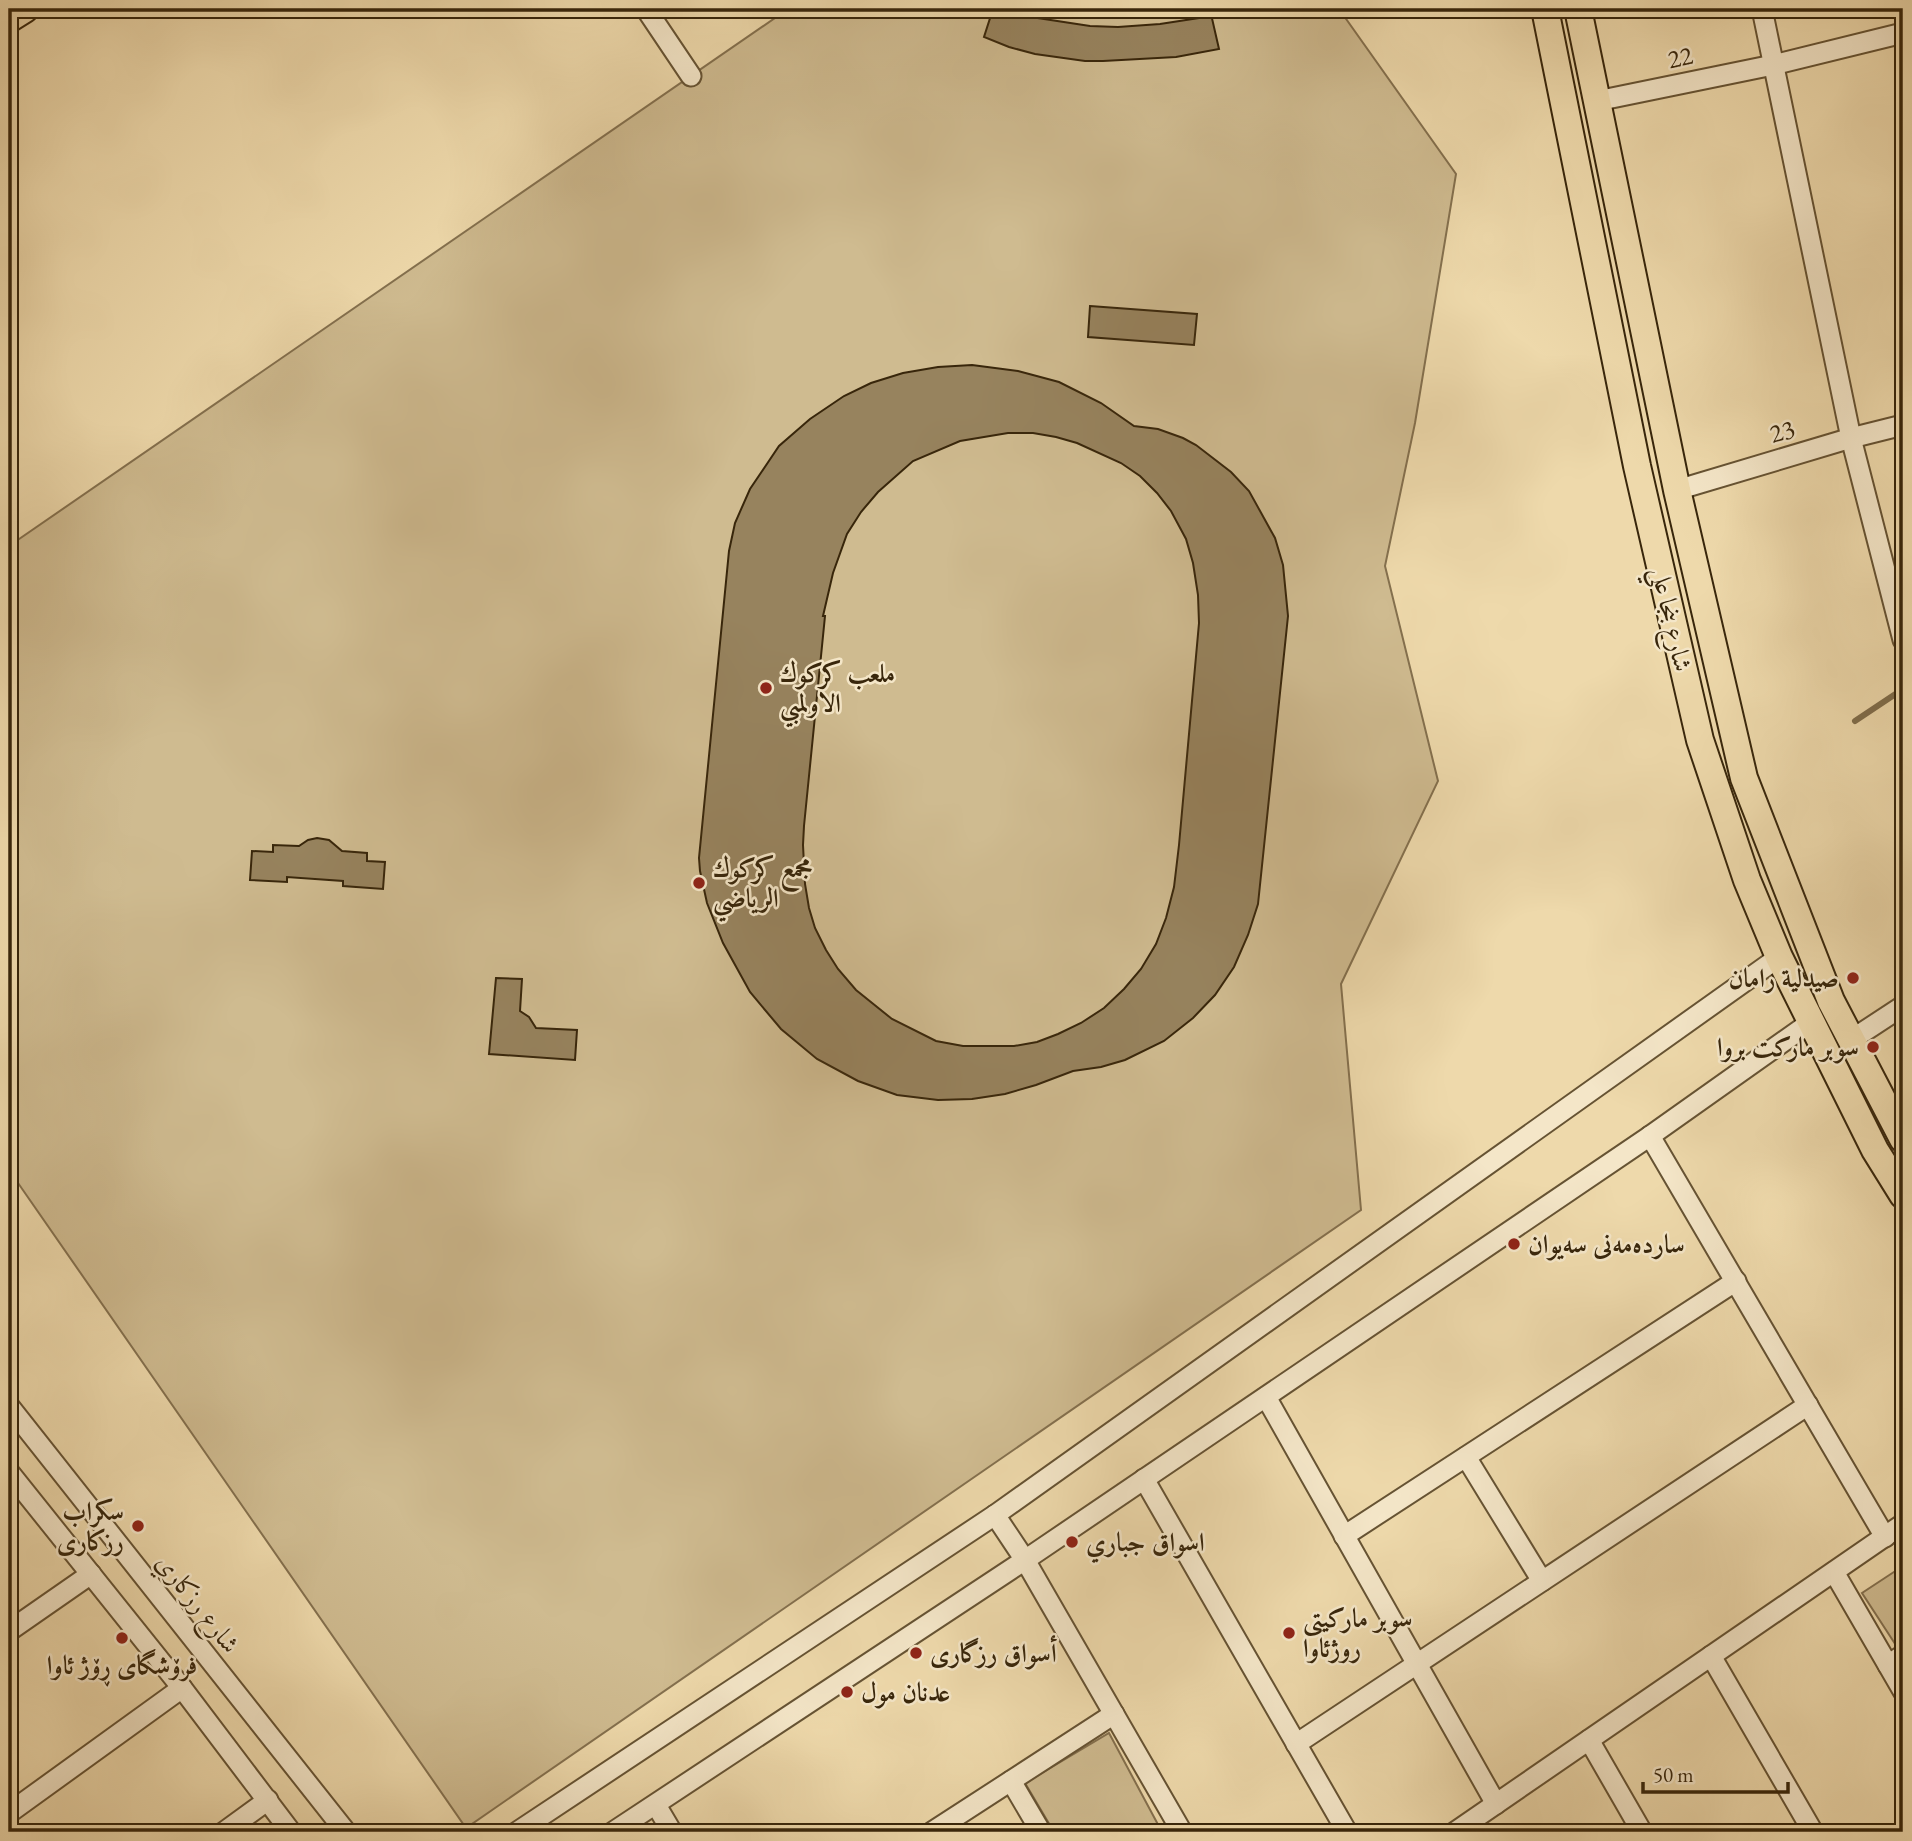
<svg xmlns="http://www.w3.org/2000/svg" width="1912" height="1841" font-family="'EB Garamond',Amiri,serif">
<rect width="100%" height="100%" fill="#eed9ab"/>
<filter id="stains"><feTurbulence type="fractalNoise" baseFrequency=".00286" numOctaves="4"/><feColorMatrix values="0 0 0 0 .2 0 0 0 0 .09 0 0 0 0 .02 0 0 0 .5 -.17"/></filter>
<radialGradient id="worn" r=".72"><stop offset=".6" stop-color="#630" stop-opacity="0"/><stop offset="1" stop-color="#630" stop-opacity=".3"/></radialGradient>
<g fill="#cfbb90" stroke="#84704e" stroke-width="2">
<path d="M788,9h551l117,165 -41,249 -30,143 53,215 -97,203 20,226 -895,618 -457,-658v-624z"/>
<path d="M1903,1566v86l-2,1 -39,-60z"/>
<path d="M1109,1733l53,99h-108l-29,-49z"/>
</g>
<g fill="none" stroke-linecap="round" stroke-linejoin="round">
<path stroke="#806d4b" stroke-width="6" d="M1855,721l48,-32"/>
</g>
<g fill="#97835e" stroke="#38260b" stroke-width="2" fill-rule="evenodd">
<path d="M993,9h12l26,8 59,9 28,1 42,-3 39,-6 12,-4 8,35 -43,8 -73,4h-18l-50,-7 -26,-7 -25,-10z"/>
<path d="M1090,306l107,8 -3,31 -106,-8z"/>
<path d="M972,365l46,6 41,11 42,21 33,23 24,3 25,9 13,7 35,27 18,19 26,47 8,27 5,51 -30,288 -10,31 -14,32 -19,28 -22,23 -29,23 -39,19 -24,7 -28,4 -37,14 -31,9 -33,5 -34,1 -41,-5 -39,-14 -41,-22 -36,-30 -31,-37 -27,-49 -16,-40 -7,-32 -1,-13 30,-307 6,-28 15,-34 29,-43 31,-27 34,-23 27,-13 32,-10 35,-6zM1008,433h25l23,4 21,6 44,20 19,13 17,17 14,18 15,28 7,24 5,32 1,28 -20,222 -5,42 -8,31 -10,26 -15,25 -17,20 -20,19 -23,15 -23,11 -21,8 -23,4h-51l-27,-5 -44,-22 -36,-29 -18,-21 -12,-19 -11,-22 -6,-20 -4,-24 -2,-39 1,-19 21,-210h-2l10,-43 14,-39 14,-22 17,-20 35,-31 47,-20z"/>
<path d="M317,838l12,2 13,11 25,2v8l18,1 -2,27 -40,-3v-5l-56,-4v5l-37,-2 2,-29 21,1v-7l26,1 9,-6z"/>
<path d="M496,978l26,1 -2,32 9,6 7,11 41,2 -2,30 -86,-6z"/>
</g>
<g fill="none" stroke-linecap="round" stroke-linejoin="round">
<g stroke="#665333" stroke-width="23">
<g id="minor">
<path d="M646,9l45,67"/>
<path d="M1762,9l89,429 52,202"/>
<path d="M1597,101l176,-36 130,-32"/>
<path d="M1677,490l174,-52 52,-13"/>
<path d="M1851,1040l52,-34"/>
<path d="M1650,1136l235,401"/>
<path d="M1266,1397l230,407"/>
<path d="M9,1406l337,426"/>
<path d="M1466,1457l76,124"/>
<path d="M9,1472l173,216 109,144"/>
<path d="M1144,1479l203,353"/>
<path d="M995,1515l30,45 157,272"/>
<path d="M1344,1536l392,-255"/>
<path d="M1834,1572l69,119"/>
<path d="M9,1631l82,-57"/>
<path d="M1711,1656l102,176"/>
<path d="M1888,1665l15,-10"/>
<path d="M1589,1740l53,92"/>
<path d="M1296,1744l512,-339"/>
<path d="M1011,1781l30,51"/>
<path d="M656,1805l16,27"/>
<path d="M9,1813l173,-125"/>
<path d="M224,1832l44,-32"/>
<path d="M517,1832l478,-317 784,-558"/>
<path d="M613,1832l412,-272 625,-424 161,-114"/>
<path d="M932,1832l182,-118"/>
<path d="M1455,1832l448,-308"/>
</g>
</g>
<g stroke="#38260b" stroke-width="30">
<g id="major">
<path d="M1545,9l92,457 63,274 47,140 32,77 96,193 28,45"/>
<path d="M1578,9l99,481 67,288 87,223 72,138"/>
<path d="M9,19l16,-10"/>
</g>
</g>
<use href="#minor" stroke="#f4e6c8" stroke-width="19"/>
<use href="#major" stroke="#eed9ab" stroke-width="26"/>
</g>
<g fill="#8f2418" stroke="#f4e6c8" stroke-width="2.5">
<circle cx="766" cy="688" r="7"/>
<circle cx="699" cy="883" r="7"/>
<circle cx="1853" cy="978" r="7"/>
<circle cx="1873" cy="1047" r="7"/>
<circle cx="1514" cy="1244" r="7"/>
<circle cx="138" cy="1526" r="7"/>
<circle cx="1072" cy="1542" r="7"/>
<circle cx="1289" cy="1633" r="7"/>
<circle cx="122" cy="1638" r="7"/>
<circle cx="916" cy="1653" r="7"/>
<circle cx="847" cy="1692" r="7"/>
</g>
<g text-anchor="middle" stroke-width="5" stroke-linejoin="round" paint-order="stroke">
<g font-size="26" fill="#38260b" stroke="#f4e6c8">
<text transform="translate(1680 57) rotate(-12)" y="9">22</text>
<text transform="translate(1782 431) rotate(-16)" y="9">23</text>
<text transform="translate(1672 619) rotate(77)" y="9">شارع بنجا علي</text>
<text transform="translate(198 1603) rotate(52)" y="9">شارع رزكاري</text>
</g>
<g font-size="26" font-weight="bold" fill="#38260b" stroke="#f4e6c8" text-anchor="start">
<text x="780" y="682">ملعب كركوك<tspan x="780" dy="30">الاولمبي</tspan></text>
<text x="713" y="877">مجمع كركوك<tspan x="713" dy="30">الرياضي</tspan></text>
<text x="1839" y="987" text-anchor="end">صيدلية رامان</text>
<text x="1859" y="1056" text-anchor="end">سوبر ماركت بروا</text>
<text x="1528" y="1253">ساردەمەنی سەیوان</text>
<text x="124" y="1520" text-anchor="end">سكراب<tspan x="124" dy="30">رزكارى</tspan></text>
<text x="1086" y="1551">اسواق جباري</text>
<text x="1303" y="1627">سوبر ماركيتى<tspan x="1303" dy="30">روژئاوا</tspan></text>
<text x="930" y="1662">أسواق رزگارى</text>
<text x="122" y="1674" text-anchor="middle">فرۆشگای ڕۆژ ئاوا</text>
<text x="861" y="1701">عدنان مول</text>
</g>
</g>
<rect width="1912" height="1841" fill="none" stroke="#eed9ab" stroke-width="35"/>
<rect x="10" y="10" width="1891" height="1820" fill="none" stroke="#38260b" stroke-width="3.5"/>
<rect x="18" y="18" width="1877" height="1806" fill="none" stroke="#38260b" stroke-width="2"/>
<path d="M1643 1782v10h145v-10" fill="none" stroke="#38260b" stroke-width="3.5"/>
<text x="1653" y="1782" font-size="21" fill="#38260b" stroke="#f4e6c8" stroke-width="5" paint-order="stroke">50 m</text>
<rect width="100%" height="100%" filter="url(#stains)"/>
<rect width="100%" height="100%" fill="url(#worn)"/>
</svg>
